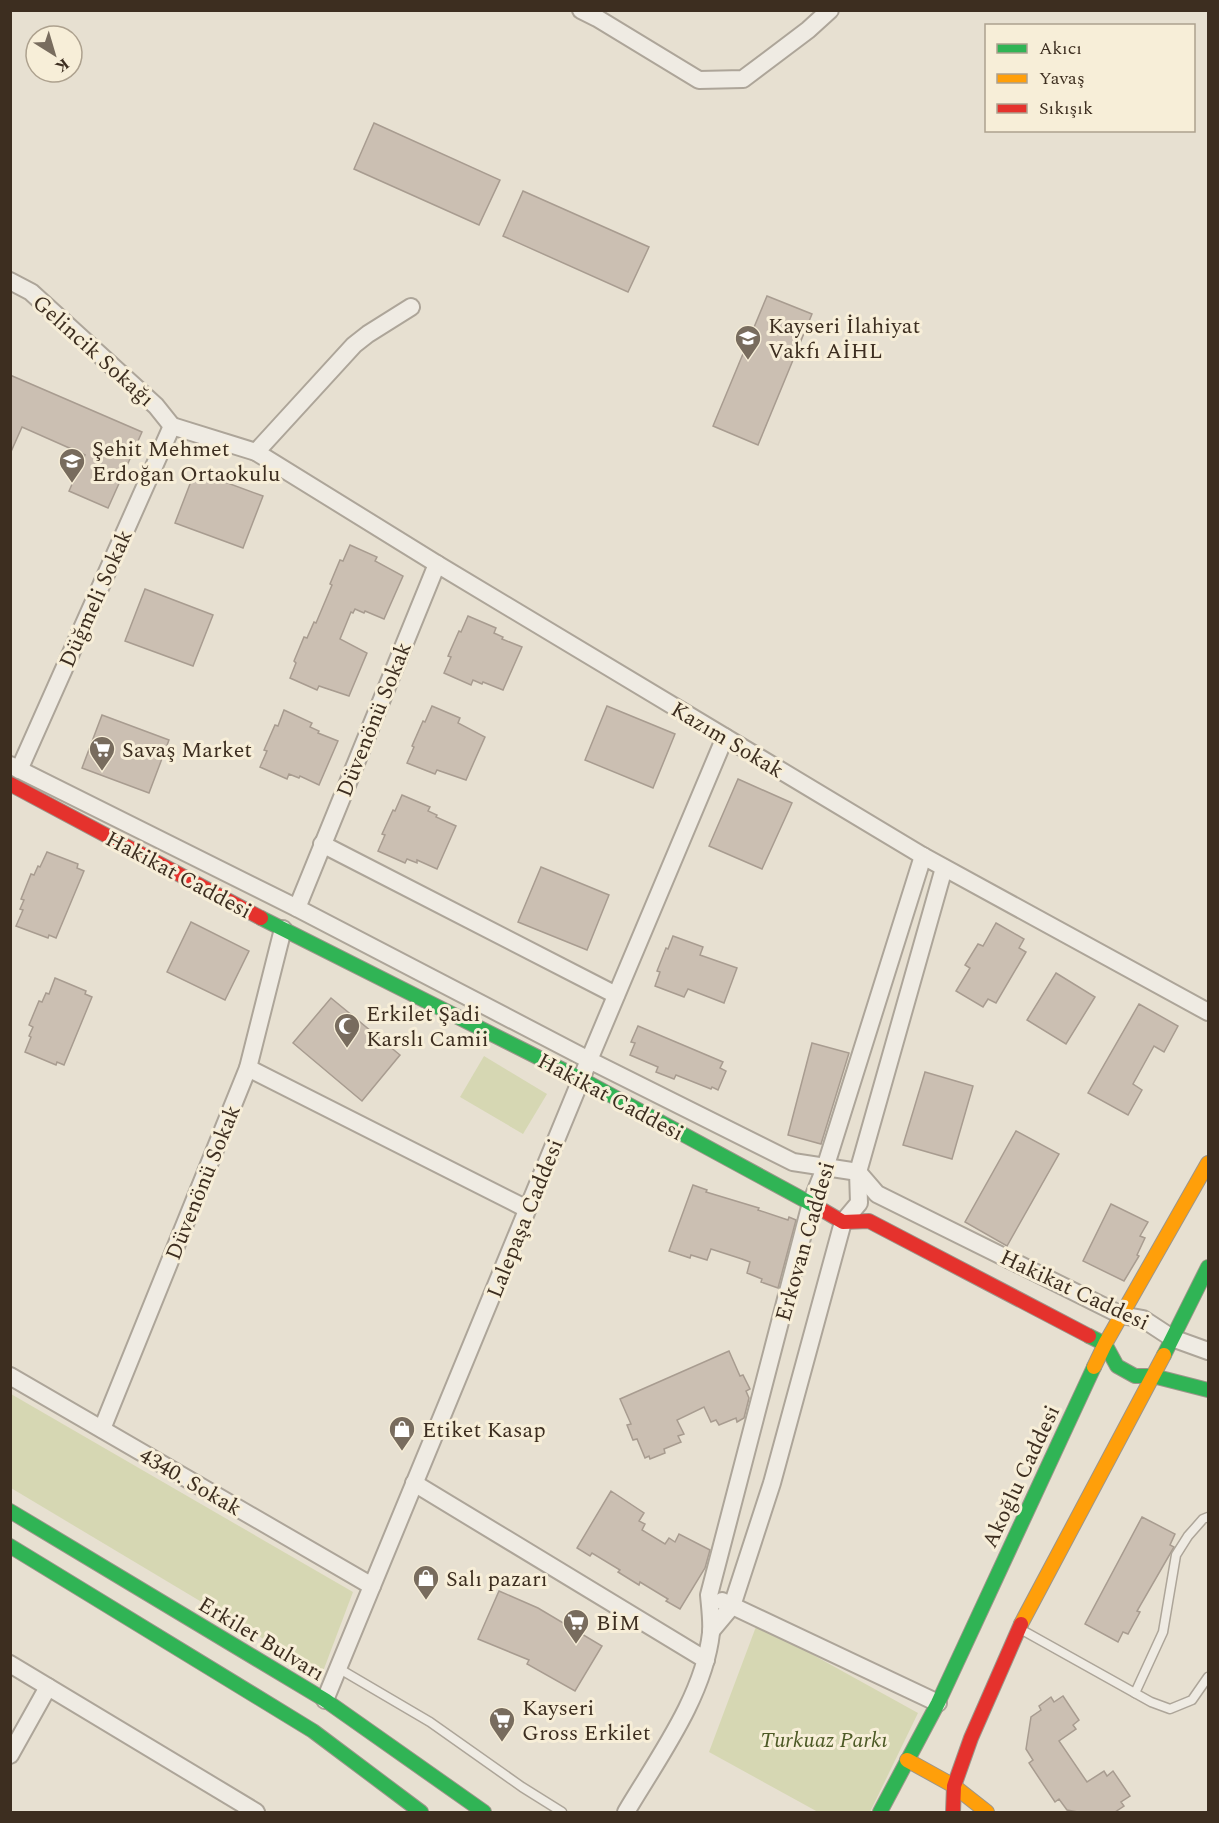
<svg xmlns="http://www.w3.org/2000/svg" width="1219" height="1823" font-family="Spectral,serif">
<rect width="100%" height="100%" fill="#e7e0d1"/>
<g fill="#d6d7b3">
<path d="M484,1056l63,38 -24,40 -63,-37z"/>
<path d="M11,1394l342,198 -31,82 -311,-186z"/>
<path d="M757,1624l161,89 -48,99h-52l-109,-60z"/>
</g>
<g fill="#cbbfb2" stroke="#a89c90" stroke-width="1.5">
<path d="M374,123l126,57 -21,45 -125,-56z"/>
<path d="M523,191l126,56 -21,45 -125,-56z"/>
<path d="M767,296l45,18 -54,131 -45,-19z"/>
<path d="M10,375l132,57 -34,76 -39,-17 16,-36 -63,-28 -12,27z"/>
<path d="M195,471l68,25 -20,52 -68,-25z"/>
<path d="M350,545l27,12 -2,4 28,15 -19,43 -19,-8 -1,2 -9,-4 -2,4 -2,-1 -11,27 27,14 -18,43 -30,-10 -2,4 -27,-12 6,-15 -2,-2 10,-24 3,1 7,-16 2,1 16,-38 -2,-1 10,-24 3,1z"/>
<path d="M145,589l68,26 -20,51 -68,-25z"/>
<path d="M468,616l28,12 -2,5 9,4 -1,2 20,8 -19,43 -20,-8 -1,2 -9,-4 -2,5 -27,-12 7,-16 -3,-1 11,-25 2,1z"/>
<path d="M432,706l28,12 -2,5 27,14 -19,43 -29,-10 -2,4 -28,-11 7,-16 -2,-1 11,-25 2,1z"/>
<path d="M607,706l68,28 -22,54 -68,-28z"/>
<path d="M284,710l28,13 -2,4 9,4 -1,2 20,8 -19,44 -19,-9 -1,2 -10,-4 -2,5 -27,-12 7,-16 -3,-1 11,-25 3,1z"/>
<path d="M102,715l67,25 -20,53 -67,-25z"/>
<path d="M738,779l54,24 -30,66 -53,-23z"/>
<path d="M402,795l28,12 -2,4 9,4 -1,2 20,9 -19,43 -20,-9v3l-10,-4 -2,4 -27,-12 7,-16 -3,-1 11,-24 2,1z"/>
<path d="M47,852l31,12 -1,4 7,3 -28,67 -7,-3 -1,3 -32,-12 7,-16 -3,-1 4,-9 -3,-1 10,-25 3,1 4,-9 2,1z"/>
<path d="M541,867l68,28 -22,55 -69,-28z"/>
<path d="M191,922l58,29 -24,49 -58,-28z"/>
<path d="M996,923l28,16 -5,9 7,4 -30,51 -8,-4 -5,8 -27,-16 14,-23 -5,-3 13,-21 5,2z"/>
<path d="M673,936l30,11 -3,8 37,13 -13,35 -36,-14 -4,8 -29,-11 5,-14 -3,-1 9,-23 2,1z"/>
<path d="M1056,973l39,24 -29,47 -39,-24z"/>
<path d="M55,978l31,13 -1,3 7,3 -28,68 -7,-3 -1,3 -31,-13 6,-15 -2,-1 4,-9 -4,-2 10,-24 3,1 4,-9 3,1z"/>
<path d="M331,998l69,57 -38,46 -69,-58z"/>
<path d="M1139,1004l39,22 -14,26 -10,-6 -21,38 9,6 -14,25 -40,-22z"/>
<path d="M638,1026l85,36 -3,6 6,3 -8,19 -6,-3 -1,2 -35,-14 -2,4 -18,-7 2,-5 -28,-12 5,-12 -4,-1z"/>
<path d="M812,1043l37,10 -28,91 -33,-9z"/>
<path d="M925,1072l48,14 -21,73 -49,-14z"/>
<path d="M1016,1131l43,23 -52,92 -42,-24z"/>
<path d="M693,1185l14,5 -1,2 53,16 -1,2 30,10 1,-3 7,3 -18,68 -17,-6 1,-3 -15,-6 3,-11 -8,-3 -31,-10 -4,11 -16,-5 -1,3 -21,-7z"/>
<path d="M1111,1204l37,18 -8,14 5,2 -8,17 2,1 -15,25 -41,-20z"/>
<path d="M729,1351l11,25 3,-1 7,14 -4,2 3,7 -5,20 -7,4 -1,-4 -17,7 -3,-5 -5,2 -7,-15 -27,13 7,14 -6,2 3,6 -17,7 1,4 -15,6 -1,-3 -4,2 -8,-19 -4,1 -6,-15 4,-1 -11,-25z"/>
<path d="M611,1491l33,22 -5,8 6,3 -3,6 23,14 4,-6 6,4 4,-8 31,16 -5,18 -25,41 -14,-8 2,-2 -28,-17 -1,3 -21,-13 2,-2 -28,-17 -2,3 -13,-8z"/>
<path d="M1142,1517l33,17 -5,11 4,2 -37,64 3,1 -12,22 -5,-2 -5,10 -33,-18z"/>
<path d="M499,1591l39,17 64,38 -27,45 -48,-27 2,-4 -51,-21z"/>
<path d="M1063,1696l16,24 -6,5 3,4 -17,12 28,41 17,-11 3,5 6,-5 17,25 -9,6 3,4 -9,6h-37l-11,-2 -8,-11 -4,3 -26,-39 4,-3 -7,-11 5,-32 10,-7 -2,-4 12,-9 3,5z"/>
</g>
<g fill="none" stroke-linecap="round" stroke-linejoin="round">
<g stroke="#ada599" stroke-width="11">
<g id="lane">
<path d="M1022,1630l129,72 19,7 22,-9 16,-23"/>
<path d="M338,1668l92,54 92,65 40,25"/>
<path d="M1135,1693l28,-61 13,-77 12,-19 15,-17 5,-2"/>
</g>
</g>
<g stroke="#ada599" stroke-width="20">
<g id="street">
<path d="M581,10l16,8 102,62 44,-1 65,-49 22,-20"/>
<path d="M10,281l21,11 125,114 16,20"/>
<path d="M172,426l84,26 98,-107 14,-11 43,-27"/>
<path d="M256,452l181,112 486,292 285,156"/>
<path d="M10,765l287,143 292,152 204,102 65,10 19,22 244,121 22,4 29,19 36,13"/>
<path d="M19,770l153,-344"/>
<path d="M322,844l294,151"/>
<path d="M297,908l140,-344"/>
<path d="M248,1068l279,141"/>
<path d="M10,1376l362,210"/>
<path d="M102,1429l146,-361 35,-139"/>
<path d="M414,1483l292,177"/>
<path d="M722,1601l216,102"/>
<path d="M711,1631l21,-25 40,-123 71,-261 16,-19 -1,-31 86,-304"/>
<path d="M10,1664l246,148"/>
<path d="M325,1700l264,-640 136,-323"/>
<path d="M10,1755l38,-68"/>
<path d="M626,1812c32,-54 78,-116 85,-179 1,-12 -1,-26 -2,-38l102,-392 14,-35 98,-312"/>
</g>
</g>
<g stroke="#9c958a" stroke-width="16">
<g id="fast">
<path d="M261,918l320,161 238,129"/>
<path d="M1089,1336l16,8 12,22 18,10h18l55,14"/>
<path d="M1164,1355l44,-88"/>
<path d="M10,1511l315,189 159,112"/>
<path d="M10,1546l303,185 108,81"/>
<path d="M880,1812l58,-109 156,-336"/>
</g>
</g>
<g stroke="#9c958a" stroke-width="16">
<g id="slow">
<path d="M1094,1367l11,-23 103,-181"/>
<path d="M1021,1624l143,-269"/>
<path d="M907,1760l47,26 33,26"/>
</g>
</g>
<g stroke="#9c958a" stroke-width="16">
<g id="jam">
<path d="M10,784l251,134"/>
<path d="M819,1208l24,14 26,-1 220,115"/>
<path d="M953,1812l1,-26 17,-48 50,-114"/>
</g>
</g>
<use href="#lane" stroke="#efebe3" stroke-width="8"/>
<use href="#street" stroke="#efebe3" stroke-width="16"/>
<use href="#fast" stroke="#30b455" stroke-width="14"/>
<use href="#slow" stroke="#ff9f0a" stroke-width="14"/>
<use href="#jam" stroke="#e5322d" stroke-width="14"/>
</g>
<defs>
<g id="school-pin" transform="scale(1.35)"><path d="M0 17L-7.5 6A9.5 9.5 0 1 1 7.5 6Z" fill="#786c5e" stroke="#f7eed8"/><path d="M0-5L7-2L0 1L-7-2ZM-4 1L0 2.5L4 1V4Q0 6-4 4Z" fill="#fff"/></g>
<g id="supermarket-pin" transform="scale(1.35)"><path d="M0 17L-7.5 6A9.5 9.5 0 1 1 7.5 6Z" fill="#786c5e" stroke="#f7eed8"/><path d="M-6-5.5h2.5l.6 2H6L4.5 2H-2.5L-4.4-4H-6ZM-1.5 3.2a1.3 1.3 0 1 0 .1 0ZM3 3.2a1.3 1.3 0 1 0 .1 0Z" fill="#fff"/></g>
<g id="mosque-pin" transform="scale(1.35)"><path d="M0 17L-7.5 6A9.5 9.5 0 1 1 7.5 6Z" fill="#786c5e" stroke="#f7eed8"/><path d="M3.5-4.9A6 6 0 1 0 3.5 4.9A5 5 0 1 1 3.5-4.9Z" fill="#fff"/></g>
<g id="shop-pin" transform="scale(1.35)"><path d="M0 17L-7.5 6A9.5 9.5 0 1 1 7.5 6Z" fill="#786c5e" stroke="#f7eed8"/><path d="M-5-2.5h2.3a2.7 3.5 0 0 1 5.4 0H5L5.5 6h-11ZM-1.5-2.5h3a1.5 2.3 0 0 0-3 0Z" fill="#fff"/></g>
</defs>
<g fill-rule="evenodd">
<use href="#school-pin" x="748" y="338"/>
<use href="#school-pin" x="72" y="461"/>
<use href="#supermarket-pin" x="102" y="749"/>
<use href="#mosque-pin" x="347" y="1026"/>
<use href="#shop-pin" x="402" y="1429"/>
<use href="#shop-pin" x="426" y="1578"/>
<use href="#supermarket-pin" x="576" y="1622"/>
<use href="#supermarket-pin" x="502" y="1720"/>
</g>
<g text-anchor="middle" stroke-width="6" stroke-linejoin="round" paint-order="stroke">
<g font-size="22" fill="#3d2e20" stroke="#f7eed8" text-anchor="start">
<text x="768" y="333">Kayseri İlahiyat<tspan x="768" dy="25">Vakfı AİHL</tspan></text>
<text x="92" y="456">Şehit Mehmet<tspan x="92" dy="25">Erdoğan Ortaokulu</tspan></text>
<text x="122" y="757">Savaş Market</text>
<text x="366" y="1021">Erkilet Şadi<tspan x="366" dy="25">Karslı Camii</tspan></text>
<text x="422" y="1437">Etiket Kasap</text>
<text x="446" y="1586">Salı pazarı</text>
<text x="596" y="1630">BİM</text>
<text x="522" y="1715">Kayseri<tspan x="522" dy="25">Gross Erkilet</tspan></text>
</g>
<g font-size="22" fill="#3d2e20" stroke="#f7eed8">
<text transform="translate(94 350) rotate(42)" y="8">Gelincik Sokağı</text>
<text transform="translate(95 598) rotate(-66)" y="8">Düğmeli Sokak</text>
<text transform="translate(373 719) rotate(-68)" y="8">Düvenönü Sokak</text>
<text transform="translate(728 739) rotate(31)" y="8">Kazım Sokak</text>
<text transform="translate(179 874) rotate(28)" y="8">Hakikat Caddesi</text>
<text transform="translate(611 1096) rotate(28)" y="8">Hakikat Caddesi</text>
<text transform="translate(202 1182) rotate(-68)" y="8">Düvenönü Sokak</text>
<text transform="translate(524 1218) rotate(-68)" y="8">Lalepaşa Caddesi</text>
<text transform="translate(804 1241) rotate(-74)" y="8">Erkovan Caddesi</text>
<text transform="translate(1075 1289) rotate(25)" y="8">Hakikat Caddesi</text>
<text transform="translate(1020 1476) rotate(-65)" y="8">Akoğlu Caddesi</text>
<text transform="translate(191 1481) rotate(30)" y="8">4340. Sokak</text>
<text transform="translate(262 1638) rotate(31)" y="8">Erkilet Bulvarı</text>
</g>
<g font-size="22" font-style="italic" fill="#4d5a26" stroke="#f7eed8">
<text x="824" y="1747">Turkuaz Parkı</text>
</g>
</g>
<rect width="1219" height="1823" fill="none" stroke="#3d2e20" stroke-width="24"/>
<rect x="985" y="24" width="210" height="108" fill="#f7eed8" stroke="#ada18e" stroke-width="1.5"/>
<rect x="997" y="44" width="30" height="9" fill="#30b455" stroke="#ada18e" stroke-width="1.5"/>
<text x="1039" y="54" font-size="18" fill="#3d2e20">Akıcı</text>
<rect x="997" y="74" width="30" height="9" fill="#ff9f0a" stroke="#ada18e" stroke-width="1.5"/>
<text x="1039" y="84" font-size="18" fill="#3d2e20">Yavaş</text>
<rect x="997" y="104" width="30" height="9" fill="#e5322d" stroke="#ada18e" stroke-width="1.5"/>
<text x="1039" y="114" font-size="18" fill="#3d2e20">Sıkışık</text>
<g transform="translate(54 54) rotate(143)"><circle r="28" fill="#f7eed8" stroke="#ada18e" stroke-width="1.5"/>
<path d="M0-4.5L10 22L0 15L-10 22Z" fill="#786c5e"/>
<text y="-9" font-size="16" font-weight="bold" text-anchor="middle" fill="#3d2e20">K</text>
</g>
</svg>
